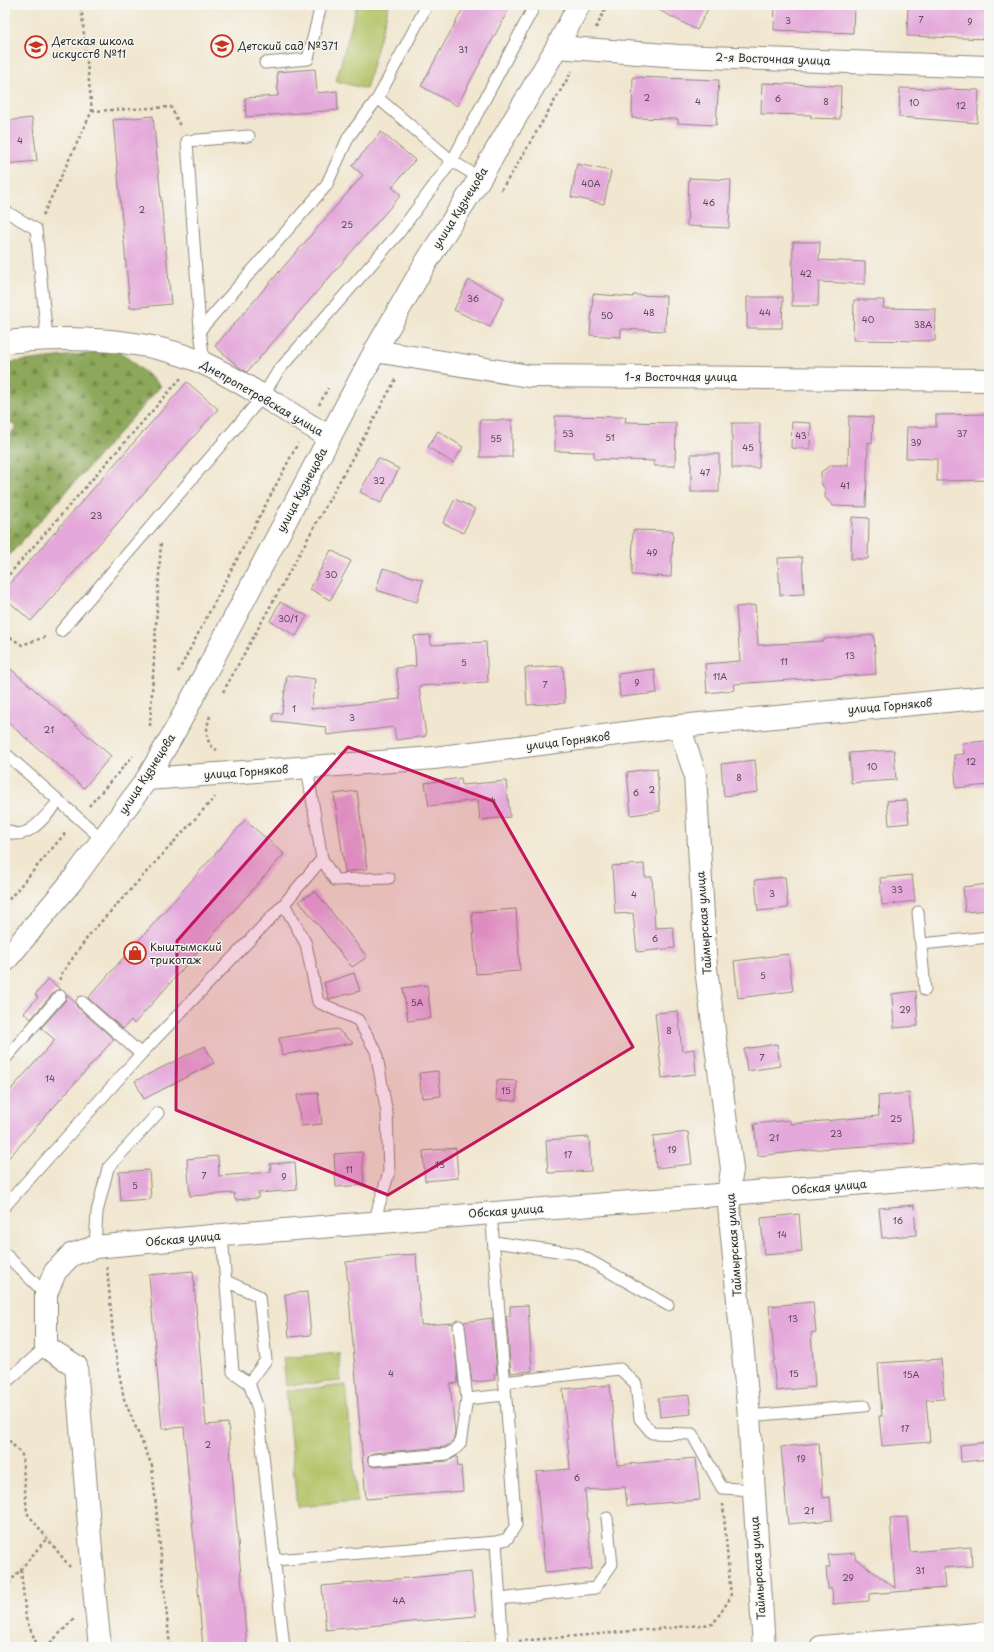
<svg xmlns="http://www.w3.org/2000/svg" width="994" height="1652" font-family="'Playpen Sans',sans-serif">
<defs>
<pattern id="forest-firs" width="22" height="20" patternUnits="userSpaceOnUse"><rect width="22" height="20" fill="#8da85a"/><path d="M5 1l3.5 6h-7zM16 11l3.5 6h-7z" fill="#73894b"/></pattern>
</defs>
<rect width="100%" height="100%" fill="#f6f6f2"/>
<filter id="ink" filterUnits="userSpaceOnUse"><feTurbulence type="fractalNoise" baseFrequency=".025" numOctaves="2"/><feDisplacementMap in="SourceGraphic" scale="8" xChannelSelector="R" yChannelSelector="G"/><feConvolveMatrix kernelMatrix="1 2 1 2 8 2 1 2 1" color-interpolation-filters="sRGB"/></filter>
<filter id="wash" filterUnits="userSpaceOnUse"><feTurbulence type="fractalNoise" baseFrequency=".012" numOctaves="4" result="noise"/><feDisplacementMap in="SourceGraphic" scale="16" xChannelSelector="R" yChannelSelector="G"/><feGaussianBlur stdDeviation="0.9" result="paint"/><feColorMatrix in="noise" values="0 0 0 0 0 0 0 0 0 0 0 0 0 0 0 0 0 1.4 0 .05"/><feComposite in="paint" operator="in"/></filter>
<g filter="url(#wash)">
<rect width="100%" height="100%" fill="#f1e6cf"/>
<g fill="#b2c265" stroke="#6e7648">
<path d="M357,5h32l-23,84 -30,-8z"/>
<path d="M339,1353l2,28 -55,5 -3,-28z"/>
<path d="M346,1385l11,117 -60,5 -11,-116z"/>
</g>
<path fill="url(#forest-firs)" stroke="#5c6a42" d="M118,350l43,36 -156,174v-119l12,-15 -12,-7v-56z"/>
<g id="blocks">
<g fill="#e4a8da">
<path d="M465,5h46l-54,101 -36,-20z"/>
<path d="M649,5h61l-13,25z"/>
<path d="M775,5h79l-1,28 -79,-3z"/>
<path d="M908,5l81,1v33l-82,-3z"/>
<path d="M315,69l2,24 20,-2 1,19 -92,7 -1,-19 33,-2 -1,-24z"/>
<path d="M633,77l86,3 -3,45 -38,-2v-4l-46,-1z"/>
<path d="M762,83l79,3 -1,33 -29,-1v-3l-50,-1z"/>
<path d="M900,88l79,2 -2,33 -78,-6z"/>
<path d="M153,116l18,188 -41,4 -17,-188z"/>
<path d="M32,118l5,43 -32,3v-43z"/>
<path d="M381,132l34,28 -23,27 9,8 -154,177 -7,-4 -25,-22 148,-171 -11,-9z"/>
<path d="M577,164l34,7 -7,33 -33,-7z"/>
<path d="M689,178l42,2 -2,48 -42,-2z"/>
<path d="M793,242h27l-1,18 46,2v22l-46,-2 -1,24h-26z"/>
<path d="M469,280l35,17 -14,30 -36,-17z"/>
<path d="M593,294l40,3v-2l33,1 -1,35 -44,-2v8l-31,-2z"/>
<path d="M747,297h36l-1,31h-35z"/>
<path d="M854,300h30l-1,8 53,1 -1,32 -82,-1z"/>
<path d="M187,382l31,27 -187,212 -26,-23v-9z"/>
<path d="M988,414l1,66 -52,1v-22l-31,-1 1,-31h29v-12z"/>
<path d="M555,416l71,1 -1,5 51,1 -1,43h-21v-5l-60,-2v-7l-39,-1z"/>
<path d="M849,416l24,1 -1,26 -4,-1 -2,65 -33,-1 -8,-9v-8l-4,-6v-11l10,-7h17z"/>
<rect x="480" y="420" width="32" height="37"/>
<path d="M792,422l19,1 -1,26 -19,-1z"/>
<path d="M732,423h28l-1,45h-27z"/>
<path d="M438,431l25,16 -10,16 -25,-16z"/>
<rect x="691" y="454" width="28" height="38"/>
<path d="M378,458l21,11 -18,34 -21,-11z"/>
<path d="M455,499l20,10 -12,24 -20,-10z"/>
<path d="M852,517l17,1 -1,41h-17z"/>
<path d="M633,530l40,1 -2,46 -39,-2z"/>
<path d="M331,550l20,11 -21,39 -20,-11z"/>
<path d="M802,557l2,37 -24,1 -2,-37z"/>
<path d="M383,568l40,12 -6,22 -41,-12z"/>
<path d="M280,602l27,14 -11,20 -26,-15z"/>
<path d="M755,605l3,40 66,-4v-2l50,-4 2,39 -142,10 1,6 -28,3 -2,-29 35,-3 -4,-54z"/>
<path d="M430,635l1,10 55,-3 2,40 -69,4 7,50 -30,4 -2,-13 -67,8 -1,-8 -53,-6v-7l9,-1 5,-38 28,4 -4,30 89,-10 -4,-31 20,-2 -2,-30z"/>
<path d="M5,664l106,92 -27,32 -79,-68z"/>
<path d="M563,666l2,37 -38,2 -2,-37z"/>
<path d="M654,669l3,24 -37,4 -2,-23z"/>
<path d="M987,741l2,44 -33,3 -2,-33 10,-1 -1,-11z"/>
<path d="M894,750l2,30 -45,3 -2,-30z"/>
<path d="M755,760l3,32 -34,4 -3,-32z"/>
<path d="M657,768l3,43 -29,4 -4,-43z"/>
<path d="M461,778l1,7 44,-4 4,36 -30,3 -2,-20 -49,6 -4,-23z"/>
<path d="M357,791l10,78 -22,3 -11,-78z"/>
<path d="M907,800l2,23 -20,2 -2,-24z"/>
<path d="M245,820l39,34 -150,170 -3,-4 -8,9 -35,-31z"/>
<path d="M644,864l1,13h7l3,51 18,-1 2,21 -38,4 -4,-39 -18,1 -3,-48z"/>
<path d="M912,875l3,26 -33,4 -2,-27z"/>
<path d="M785,877l3,31 -30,3 -3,-31z"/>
<path d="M989,884v26l-24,2 -2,-25z"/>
<path d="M315,891l52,66 -15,10 -53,-66z"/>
<path d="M516,909l4,62 -44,3 -4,-62z"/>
<path d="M788,954l5,37 -55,7 -4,-37z"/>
<path d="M354,973l6,18 -31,8 -5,-16z"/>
<path d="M48,979l12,10 -5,2 -24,28 -7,-6 14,-16 -3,-2z"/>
<path d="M427,985l4,33 -23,3 -5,-33z"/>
<path d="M916,991l2,35 -24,2 -2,-34z"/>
<path d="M67,995l8,7 2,5 37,32 -109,123v-66l50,-56 -14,-12 24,-27z"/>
<path d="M678,1011l4,40 12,-2 2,25 -34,4 -7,-65z"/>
<path d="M337,1029l16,14 -71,12 -3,-17z"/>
<path d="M777,1044l3,22 -33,5 -3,-22z"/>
<path d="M205,1046l9,17 -70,36 -9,-18z"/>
<path d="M438,1071l3,25 -19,2 -3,-25z"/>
<path d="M497,1080l20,1 -1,20 -20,-1z"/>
<path d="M318,1093l4,31 -21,2 -4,-31z"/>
<path d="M909,1093l5,50 -94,6 -62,7 -4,-32 36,-4v4l89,-8 -1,-20z"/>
<path d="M688,1132l4,32 -36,4 -3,-32z"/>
<path d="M589,1137l2,34 -43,2 -2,-33z"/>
<path d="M456,1148l2,30 -33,3 -2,-30z"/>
<path d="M362,1152l2,33 -28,2 -2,-33z"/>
<path d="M218,1156l1,20 52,-4 -1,-8 25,-2 2,28 -39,3v5l-23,2 -1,-7 -44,3 -3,-37z"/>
<path d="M149,1170l2,29 -30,2 -2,-29z"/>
<path d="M914,1205l2,30 -34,3 -3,-30z"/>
<path d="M799,1214l3,38 -38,3 -3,-37z"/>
<path d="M416,1254l5,71 32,-2 5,60 -8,1 5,49 -2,8 -8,6 -72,6 -5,4 -1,4 4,5 4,1 73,-6 9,-5 1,11 3,-1 2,25 -97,8 -20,-237z"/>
<path d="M193,1271l13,154 22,-2 19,224h-44l-19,-220 -22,2 -13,-154z"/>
<path d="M307,1292l4,43 -22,2 -4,-43z"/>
<path d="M813,1302l3,30 -5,1 4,54 -39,4 -3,-30 2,-1 -6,-54z"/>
<path d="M528,1305l4,66 -21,2 -5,-57h4v-10z"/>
<path d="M492,1318l5,56h-3l1,6 -23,2 -8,-60z"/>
<path d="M941,1359l3,40 -18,1 4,42 -48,4 -3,-30h3l-4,-53z"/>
<path d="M610,1385l7,80 79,-7 4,42 -73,6 -2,-19 -40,3 7,79 -47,4 -9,-101 34,-3 -7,-80z"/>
<path d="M689,1395l2,19 -31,3 -2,-19z"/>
<path d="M989,1442v17l-28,3 -1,-17z"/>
<path d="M819,1443l4,55 7,-1 2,23 -44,4 -7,-77z"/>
<path d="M907,1517l3,35 61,-5 1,19 -29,2 2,20 -76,6v7l-36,3 -1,-15h-4l-2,-22h4l-2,-12 27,-2v5l40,30 -5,-70z"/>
<path d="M471,1572l5,44 -150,14 -4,-44z"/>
</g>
</g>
</g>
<g filter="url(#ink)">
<use href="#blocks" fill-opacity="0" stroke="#8e887d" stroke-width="1"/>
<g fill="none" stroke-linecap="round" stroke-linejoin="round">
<g stroke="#8e887d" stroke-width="13">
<g id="service">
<path d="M265,63l43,-4 13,-54"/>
<path d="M378,98l74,63 28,17"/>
<path d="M5,211l31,18 11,109"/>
<path d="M200,330l-13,-189 62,-5"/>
<path d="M204,363l-4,-33 126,-144 23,-50 29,-38 49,-93"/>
<path d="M61,631l202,-235 15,-25 120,-137 54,-73 83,-156"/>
<path d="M5,753l98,87"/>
<path d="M5,829c20,17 42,-15 54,-28"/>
<path d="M322,859l13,21 54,-2"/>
<path d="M284,904l22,40 12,58 40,18 18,31 11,63 2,58 -15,50"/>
<path d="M918,912l7,78"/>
<path d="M922,944l67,-7"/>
<path d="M82,1002l59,52"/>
<path d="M5,1059l55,-63"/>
<path d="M5,1206l136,-152 143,-150 38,-45 -15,-91"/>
<path d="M222,1235l11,137 16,11 9,26 26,238"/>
<path d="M494,1242l84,12 90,51"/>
<path d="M95,1247l2,-35 11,-44 50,-55"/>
<path d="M5,1254l41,40"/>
<path d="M226,1281l33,15 7,64 -17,23"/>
<path d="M504,1382l116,-13 16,15 4,35 12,14 40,1 30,54 31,2"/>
<path d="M5,1383l41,-36"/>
<path d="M467,1399l38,-4"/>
<path d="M749,1416l115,-10"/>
<path d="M374,1460l73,-6 7,-4 6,-6 7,-45 -8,-73"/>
<path d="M496,1542l7,105"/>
<path d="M275,1560l221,-18 11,-3 9,-14 -25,-313"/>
<path d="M500,1599l95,-11 17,-24 -5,-46"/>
</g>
</g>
<g stroke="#8e887d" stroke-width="24">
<g id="minor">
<path d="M557,47l122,9 310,11"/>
<path d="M5,342c62,-6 142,-5 200,22 44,20 83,50 125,73"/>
<path d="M375,351l154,25 460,4"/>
<path d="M679,726l16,48 11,195 26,200 -4,26 21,221 15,231"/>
<path d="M147,779l287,-21 245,-32 310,-29"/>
<path d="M100,1647l-5,-48 -19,-233 -30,-19v-53l9,-22 16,-17 24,-8 127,-12 767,-62"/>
<path d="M821,1647l168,-14"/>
</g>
</g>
<g stroke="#8e887d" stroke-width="24">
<path id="tertiary" d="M5,961l67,-80 75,-102 29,-50 199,-378 50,-87 55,-86 77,-131 22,-42"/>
</g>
<g stroke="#8e887d" stroke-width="2.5" stroke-dasharray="3 3" stroke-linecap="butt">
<path d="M596,28l11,-23"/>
<path d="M92,111l79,-4 9,19"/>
<path d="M501,190l13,-20 58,-99"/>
<path d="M43,215l49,-104 -11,-106"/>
<path d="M319,405l9,-17"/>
<path d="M5,579l176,-201"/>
<path d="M5,634l17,11 23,-8"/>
<path d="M178,672l120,-229"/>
<path d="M223,692l174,-315"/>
<path d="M210,716c-4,12 -6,28 7,34"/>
<path d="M150,726l11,-185"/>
<path d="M89,806l44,-50"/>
<path d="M5,904l62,-73"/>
<path d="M60,980v-4l30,-42 125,-137"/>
<path d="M107,1267l7,78 10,54 28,67 18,181"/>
<path d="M5,1436l17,19 5,58 43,54"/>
<path d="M21,1570l5,49 12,28"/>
<path d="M5,1588l42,-50"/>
<path d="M519,1641l194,-17 18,-27 -8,-93"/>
<path d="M46,1647l28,-28"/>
<path d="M449,1647l37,-3"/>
</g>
<use href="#service" stroke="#fff" stroke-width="11"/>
<use href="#minor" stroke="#fff" stroke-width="22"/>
<use href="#tertiary" stroke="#fff" stroke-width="22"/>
</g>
</g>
<path fill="#c2185b" fill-opacity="0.2" stroke="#c2185b" stroke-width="3" stroke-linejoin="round" d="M348,747l145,54 140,246 -245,148 -212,-85 1,-169z"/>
<defs>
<g id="school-ring" transform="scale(1.15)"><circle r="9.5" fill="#f6f6f2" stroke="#c8321e" stroke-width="1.5"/><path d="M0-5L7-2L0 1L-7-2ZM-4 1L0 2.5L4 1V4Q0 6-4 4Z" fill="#c8321e"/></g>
<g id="shop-ring" transform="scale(1.15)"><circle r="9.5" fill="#f6f6f2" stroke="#c8321e" stroke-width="1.5"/><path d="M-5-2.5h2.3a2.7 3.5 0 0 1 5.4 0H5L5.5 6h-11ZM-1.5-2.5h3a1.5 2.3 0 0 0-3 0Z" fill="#c8321e"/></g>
</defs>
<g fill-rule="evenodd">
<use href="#school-ring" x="222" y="46"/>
<use href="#school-ring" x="36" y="47"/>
<use href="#shop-ring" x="135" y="953"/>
</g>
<g text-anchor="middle" stroke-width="3" stroke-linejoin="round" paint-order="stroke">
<g font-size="9" fill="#594a57">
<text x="921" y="23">7</text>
<text x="788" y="24">3</text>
<text x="970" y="25">9</text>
<text x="463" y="53">31</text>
<text x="647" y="101">2</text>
<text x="778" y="102">6</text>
<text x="698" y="105">4</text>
<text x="826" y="105">8</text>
<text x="914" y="106">10</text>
<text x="961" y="109">12</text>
<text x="20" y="144">4</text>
<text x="591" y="187">40А</text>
<text x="709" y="206">46</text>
<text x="142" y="213">2</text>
<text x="347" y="228">25</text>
<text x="806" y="277">42</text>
<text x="473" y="302">36</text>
<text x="649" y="316">48</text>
<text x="765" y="316">44</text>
<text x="607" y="319">50</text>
<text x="868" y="323">40</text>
<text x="923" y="328">38А</text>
<text x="568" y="437">53</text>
<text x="962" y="437">37</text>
<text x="801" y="439">43</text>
<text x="610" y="441">51</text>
<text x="496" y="442">55</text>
<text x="916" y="446">39</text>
<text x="748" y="451">45</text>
<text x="705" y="476">47</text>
<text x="379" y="484">32</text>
<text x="845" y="489">41</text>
<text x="96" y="519">23</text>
<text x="652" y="556">49</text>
<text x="331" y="578">30</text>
<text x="288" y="622">30/1</text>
<text x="850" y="659">13</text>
<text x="784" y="665">11</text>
<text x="464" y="666">5</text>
<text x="720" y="680">11А</text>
<text x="637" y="686">9</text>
<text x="545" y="688">7</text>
<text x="294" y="712">1</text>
<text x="352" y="721">3</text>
<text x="49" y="733">21</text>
<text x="971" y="765">12</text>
<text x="872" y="770">10</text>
<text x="739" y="781">8</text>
<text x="652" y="793">2</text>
<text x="636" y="796">6</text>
<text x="493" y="804">4</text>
<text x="897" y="893">33</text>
<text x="772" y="897">3</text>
<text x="634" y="898">4</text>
<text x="655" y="942">6</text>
<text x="763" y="979">5</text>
<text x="417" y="1006">5А</text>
<text x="905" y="1013">29</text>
<text x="669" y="1034">8</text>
<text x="762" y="1061">7</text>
<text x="50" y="1082">14</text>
<text x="506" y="1094">15</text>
<text x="896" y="1122">25</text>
<text x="836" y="1137">23</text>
<text x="774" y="1141">21</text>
<text x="672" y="1153">19</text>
<text x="568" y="1158">17</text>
<text x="440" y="1168">13</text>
<text x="349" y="1173">11</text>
<text x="204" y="1179">7</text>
<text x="284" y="1180">9</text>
<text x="135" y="1189">5</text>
<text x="898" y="1224">16</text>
<text x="782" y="1238">14</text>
<text x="793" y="1322">13</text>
<text x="391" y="1377">4</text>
<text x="794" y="1377">15</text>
<text x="911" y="1378">15А</text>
<text x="905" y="1432">17</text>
<text x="208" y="1448">2</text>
<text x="801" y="1462">19</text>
<text x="577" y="1481">6</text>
<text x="809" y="1514">21</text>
<text x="920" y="1574">31</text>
<text x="848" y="1581">29</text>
<text x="399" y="1604">4А</text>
</g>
<g font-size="11" fill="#2b2b2b" stroke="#f6f6f2" text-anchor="start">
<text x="52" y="45">Детская школа<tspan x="52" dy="13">искусств №11</tspan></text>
<text x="238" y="50">Детский сад №371</text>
<text x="150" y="951">Кыштымский<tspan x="150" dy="13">трикотаж</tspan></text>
</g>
<g font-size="11" fill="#2b2b2b" stroke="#f6f6f2">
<text transform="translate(773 59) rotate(2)" y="4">2-я Восточная улица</text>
<text transform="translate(460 208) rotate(-58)" y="4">улица Кузнецова</text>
<text x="681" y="381">1-я Восточная улица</text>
<text transform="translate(262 398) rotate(30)" y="4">Днепропетровская улица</text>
<text transform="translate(302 490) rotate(-62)" y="4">улица Кузнецова</text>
<text transform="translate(890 706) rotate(-5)" y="4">улица Горняков</text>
<text transform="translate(568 741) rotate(-7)" y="4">улица Горняков</text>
<text transform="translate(246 772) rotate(-4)" y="4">улица Горняков</text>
<text transform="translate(147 774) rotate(-57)" y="4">улица Кузнецова</text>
<text transform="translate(704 923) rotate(-94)" y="4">Таймырская улица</text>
<text transform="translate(829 1187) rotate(-5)" y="4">Обская улица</text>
<text transform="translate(506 1211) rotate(-4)" y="4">Обская улица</text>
<text transform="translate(183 1239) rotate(-5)" y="4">Обская улица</text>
<text transform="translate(734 1245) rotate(-94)" y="4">Таймырская улица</text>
<text transform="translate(758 1568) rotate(-94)" y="4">Таймырская улица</text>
</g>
</g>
<rect width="994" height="1652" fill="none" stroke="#f6f6f2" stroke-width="20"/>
</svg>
